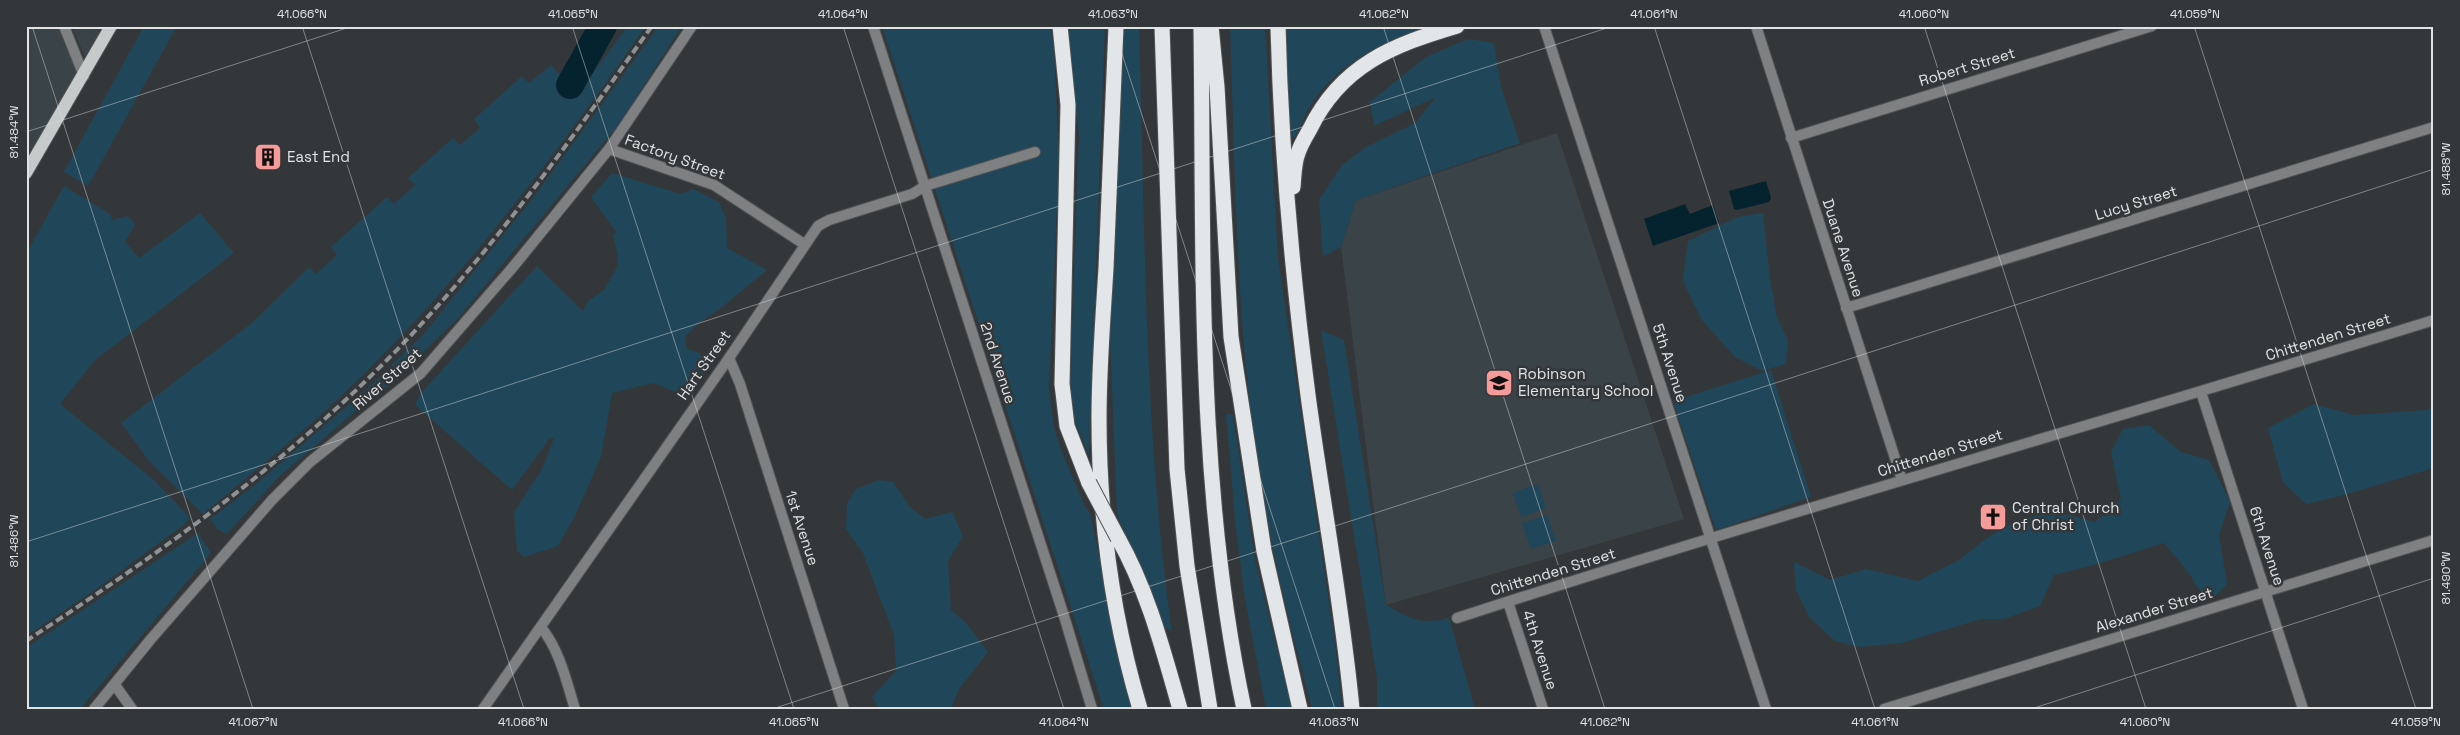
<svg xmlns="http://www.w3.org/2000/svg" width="2460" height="735" font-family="'Space Grotesk',sans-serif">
<rect width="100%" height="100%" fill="#343739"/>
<g fill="#3a4347">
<path d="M26,26h35l18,51 -53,89z"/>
<path d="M72,26h32l-18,34z"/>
<path d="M1557,133l127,386 -298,86 -45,-358 15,-47z"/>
</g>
<g fill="#204759">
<path d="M144,26h33l-89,160 -24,-14z"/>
<path d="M628,26h18c-85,121 -175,242 -280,346 -51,51 -108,96 -163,142l-53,-52 -29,-39 132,-101 56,-55 7,7 21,-19 -6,-8 56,-50 7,7 21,-19 -7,-7 45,-40 7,7 20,-17 -6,-9 48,-43 7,7 22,-18 26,29z"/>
<path d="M659,26h23l-63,98 -160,193 -69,68 -19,13 -91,78 -53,58 -10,-5 -7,-10 45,-34 104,-89 63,-60 111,-138z"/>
<path d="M882,26h168l4,23 5,111 -10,229 5,39 8,24 22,53 6,8 41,196h-27z"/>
<path d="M1068,26h37l-16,430 -14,-35 -5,-38 9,-247z"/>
<path d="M1125,26h14c6,203 5,406 33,607l-11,-10 -44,-109 -7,-179 12,-292z"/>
<path d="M1230,26h35l13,232 58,393 6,58h-30c-22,-85 -44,-169 -56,-256 -20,-141 -21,-284 -26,-427z"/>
<path d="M1287,26h145c-48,17 -90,33 -120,77 -7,10 -11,23 -17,34l-7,1z"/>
<path d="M1468,39l26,4 7,44 19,56 -164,57 -15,47 -18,10 -4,-57 23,-35 24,-18 49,-24 21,-26 -62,29 -4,-24 56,-45z"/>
<path d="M612,173l69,21 12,-5 26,13 7,16 1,30 40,22 -46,38 -22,15 -14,14 2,12 13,4 5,24 -21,18 -31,-12 -41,10 -11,64 -27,61 -16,28 -34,11 -7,-6 -3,-39 28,-43 12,-31h-4l-38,52 -97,-85 6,-12 116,-127 46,45 5,-10 16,-11 13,-23 1,-11 -5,-21 3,-3 -25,-35z"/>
<path d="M64,186l46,28 2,6 16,-4 7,8 -10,18 14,16 61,-45 34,40 -140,108 -34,43 95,77 35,37 -5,6 -86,63 -73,49v-382z"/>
<path d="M1763,213l7,65 7,40 11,22 -2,24 -23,7 -28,-14 -34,-38 -18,-38 5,-40 49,-24z"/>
<path d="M1321,330l23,10 42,265c24,14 34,20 63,13l26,91h-98v-31z"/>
<path d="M1771,370l40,127 -95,33 -43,-129z"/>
<path d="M2314,404l40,11 72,-5 8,-4v62l-90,27 -38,9 -23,-22 -15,-54z"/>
<path d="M1226,414l7,1 22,145 37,149h-26l-21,-110 -9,-69z"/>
<path d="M2149,425l32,27 28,8 21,42 -11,33 8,49 -11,12 -14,-2 -16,-25 -22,-26 -70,22 -40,10 -14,31 -36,13h-23l-80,24 -41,4 -25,-6 -26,-24 -13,-27 -2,-28 36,18 36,-11 52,12 41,-21 25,-20 31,-19 38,-10 42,11 26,-23 -10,-47 12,-23z"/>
<path d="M879,480l14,2 17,25 15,12 27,-7 11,24 -15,25 3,49 15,13 22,29 -29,37 -8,20h-72l-7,-12 24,-26 -2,-36 -31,-82 -17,-24 1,-25 9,-15z"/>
<path d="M1538,484l8,24 -25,9 -8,-24z"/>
<path d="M1547,515l9,26 -25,8 -9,-26z"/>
<path d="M198,533l13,20 -131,156h-54v-61z"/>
</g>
<g fill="#05222f">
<path d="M1766,181l5,17 -2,4 -32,8 -3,-1 -5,-18z"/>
<path d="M1685,204l5,10 23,-9 6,18 -66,23 -9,-27z"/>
</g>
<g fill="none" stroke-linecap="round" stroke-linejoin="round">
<path stroke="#05222f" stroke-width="28" d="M570,85l33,-59"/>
<g stroke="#505354" stroke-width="12">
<g id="minor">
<path d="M873,26l191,590 28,93"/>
<path d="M1756,26l146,454"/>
<path d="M1791,138l361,-112"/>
<path d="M609,149l105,36 90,59"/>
<path d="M1846,308l588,-181"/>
<path d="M729,358l11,26 104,325"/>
<path d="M2201,392l102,317"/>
<path d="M1508,602l35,107"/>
<path d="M1457,618c324,-105 652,-197 977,-298"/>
<path d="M541,627c19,24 25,53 34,82"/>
<path d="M483,709l246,-351 89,-132 11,-6 83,-26 13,-8 110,-34"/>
<path d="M1884,709l550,-169"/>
</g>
</g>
<g stroke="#505354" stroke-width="12">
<g id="tertiary">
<path d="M64,26l20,50"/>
<path d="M1544,26l222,683"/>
<path d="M115,685l17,24"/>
<path d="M94,709l57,-70 121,-139 38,-38 111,-89 92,-106 96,-118 83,-123"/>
</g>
</g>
<g stroke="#505354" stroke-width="14">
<path id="primary" d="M26,173l85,-147"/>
</g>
<g stroke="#505354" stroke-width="17">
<g id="motorway">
<path d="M1060,26l8,79 -6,279 5,42 22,57"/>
<path d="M1116,26c-3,81 -7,161 -10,242 -3,50 -7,100 -7,150 0,99 13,197 41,291"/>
<path d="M1162,26l15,443 10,97 23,143"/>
<path d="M1201,26c3,228 -5,459 43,683"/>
<path d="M1211,26l6,61 14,250 33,214 36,158"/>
<path d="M1278,26c3,123 14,247 30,369 14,105 34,208 44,314"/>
<path d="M1293,187c1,-11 1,-24 5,-34 3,-9 8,-17 12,-24 31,-64 83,-84 147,-103"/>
<path d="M1118,538c30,53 45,112 62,171"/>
</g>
</g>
<use href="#minor" stroke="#7f8081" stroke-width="10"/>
<use href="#tertiary" stroke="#7f8081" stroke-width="10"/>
<use href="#primary" stroke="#c7cacb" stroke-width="12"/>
<use href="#motorway" stroke="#e3e6e8" stroke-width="15"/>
<path stroke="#8f9293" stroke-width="4" stroke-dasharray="8 4" stroke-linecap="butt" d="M26,641c127,-83 250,-170 358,-278 102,-102 184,-220 268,-337"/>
<g stroke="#505354" stroke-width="17" stroke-linecap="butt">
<path id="motorway-bridge" d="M1089,483l29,55"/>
</g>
<use href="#motorway-bridge" stroke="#e3e6e8" stroke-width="15"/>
</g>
<path fill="none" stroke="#e1e3e4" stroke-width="1" stroke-opacity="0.45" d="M32,26l221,683M302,26l222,683M572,26l222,683M843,26l221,683M1113,26l222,683M1383,26l222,683M1654,26l221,683M1924,26l222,683M2194,26l222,683M26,132l327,-106M26,542l1587,-516M772,709l1662,-540M2031,709l403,-131"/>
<defs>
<g id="building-square" transform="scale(1.4375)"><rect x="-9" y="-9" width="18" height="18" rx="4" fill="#f59b99" stroke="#343739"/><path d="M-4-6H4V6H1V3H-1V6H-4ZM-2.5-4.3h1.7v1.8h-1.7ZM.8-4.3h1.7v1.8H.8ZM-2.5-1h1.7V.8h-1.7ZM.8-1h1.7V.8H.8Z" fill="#111"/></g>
<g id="school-square" transform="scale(1.4375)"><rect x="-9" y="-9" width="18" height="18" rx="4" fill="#f59b99" stroke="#343739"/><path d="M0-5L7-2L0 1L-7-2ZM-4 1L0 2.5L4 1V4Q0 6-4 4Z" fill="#111"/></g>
<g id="church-square" transform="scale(1.4375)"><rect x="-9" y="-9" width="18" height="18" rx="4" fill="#f59b99" stroke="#343739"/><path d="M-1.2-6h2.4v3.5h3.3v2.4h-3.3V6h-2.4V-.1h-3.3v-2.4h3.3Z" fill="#111"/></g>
</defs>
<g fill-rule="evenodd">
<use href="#building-square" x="268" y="157"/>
<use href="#school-square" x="1499" y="383"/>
<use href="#church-square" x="1993" y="517"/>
</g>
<g text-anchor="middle" stroke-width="5" stroke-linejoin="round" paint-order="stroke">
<g font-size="15" fill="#e1e3e4" stroke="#343739">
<text transform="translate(1967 67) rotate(-17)" y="5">Robert Street</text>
<text transform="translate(675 157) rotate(20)" y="5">Factory Street</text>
<text transform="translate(2136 203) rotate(-17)" y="5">Lucy Street</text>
<text transform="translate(1843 248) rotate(72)" y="5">Duane Avenue</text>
<text transform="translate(2328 337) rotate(-17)" y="5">Chittenden Street</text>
<text transform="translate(998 363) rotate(72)" y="5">2nd Avenue</text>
<text transform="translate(1670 363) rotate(72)" y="5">5th Avenue</text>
<text transform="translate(704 365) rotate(-55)" y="5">Hart Street</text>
<text transform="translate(387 379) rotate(-41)" y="5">River Street</text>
<text transform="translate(1940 453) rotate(-17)" y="5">Chittenden Street</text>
<text transform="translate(802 528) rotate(72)" y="5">1st Avenue</text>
<text transform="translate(2267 546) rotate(72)" y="5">6th Avenue</text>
<text transform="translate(1553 572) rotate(-17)" y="5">Chittenden Street</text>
<text transform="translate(2154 610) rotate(-17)" y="5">Alexander Street</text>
<text transform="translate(1540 650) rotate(72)" y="5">4th Avenue</text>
</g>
<g font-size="15" fill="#e1e3e4" stroke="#343739" text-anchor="start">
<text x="287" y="162">East End</text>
<text x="1518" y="379">Robinson<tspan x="1518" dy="17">Elementary School</tspan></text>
<text x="2012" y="513">Central Church<tspan x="2012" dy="17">of Christ</tspan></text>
</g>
</g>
<rect width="2460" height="735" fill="none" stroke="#343739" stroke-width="55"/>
<rect x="28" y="28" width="2404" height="680" fill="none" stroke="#e1e3e4" stroke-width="2"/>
<g font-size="12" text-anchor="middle" fill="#e1e3e4">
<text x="302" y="18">41.066°N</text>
<text x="573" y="18">41.065°N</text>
<text x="843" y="18">41.064°N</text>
<text x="1113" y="18">41.063°N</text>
<text x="1384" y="18">41.062°N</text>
<text x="1654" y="18">41.061°N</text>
<text x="1924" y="18">41.060°N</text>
<text x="2195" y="18">41.059°N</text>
<text transform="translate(14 132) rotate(-90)" y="4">81.484°W</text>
<text transform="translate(2446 169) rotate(-90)" y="4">81.488°W</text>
<text transform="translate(14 541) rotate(-90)" y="4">81.486°W</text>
<text transform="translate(2446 578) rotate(-90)" y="4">81.490°W</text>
<text x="253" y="726">41.067°N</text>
<text x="523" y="726">41.066°N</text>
<text x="794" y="726">41.065°N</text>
<text x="1064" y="726">41.064°N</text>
<text x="1334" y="726">41.063°N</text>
<text x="1605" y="726">41.062°N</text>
<text x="1875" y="726">41.061°N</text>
<text x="2145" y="726">41.060°N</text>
<text x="2416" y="726">41.059°N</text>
</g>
</svg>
